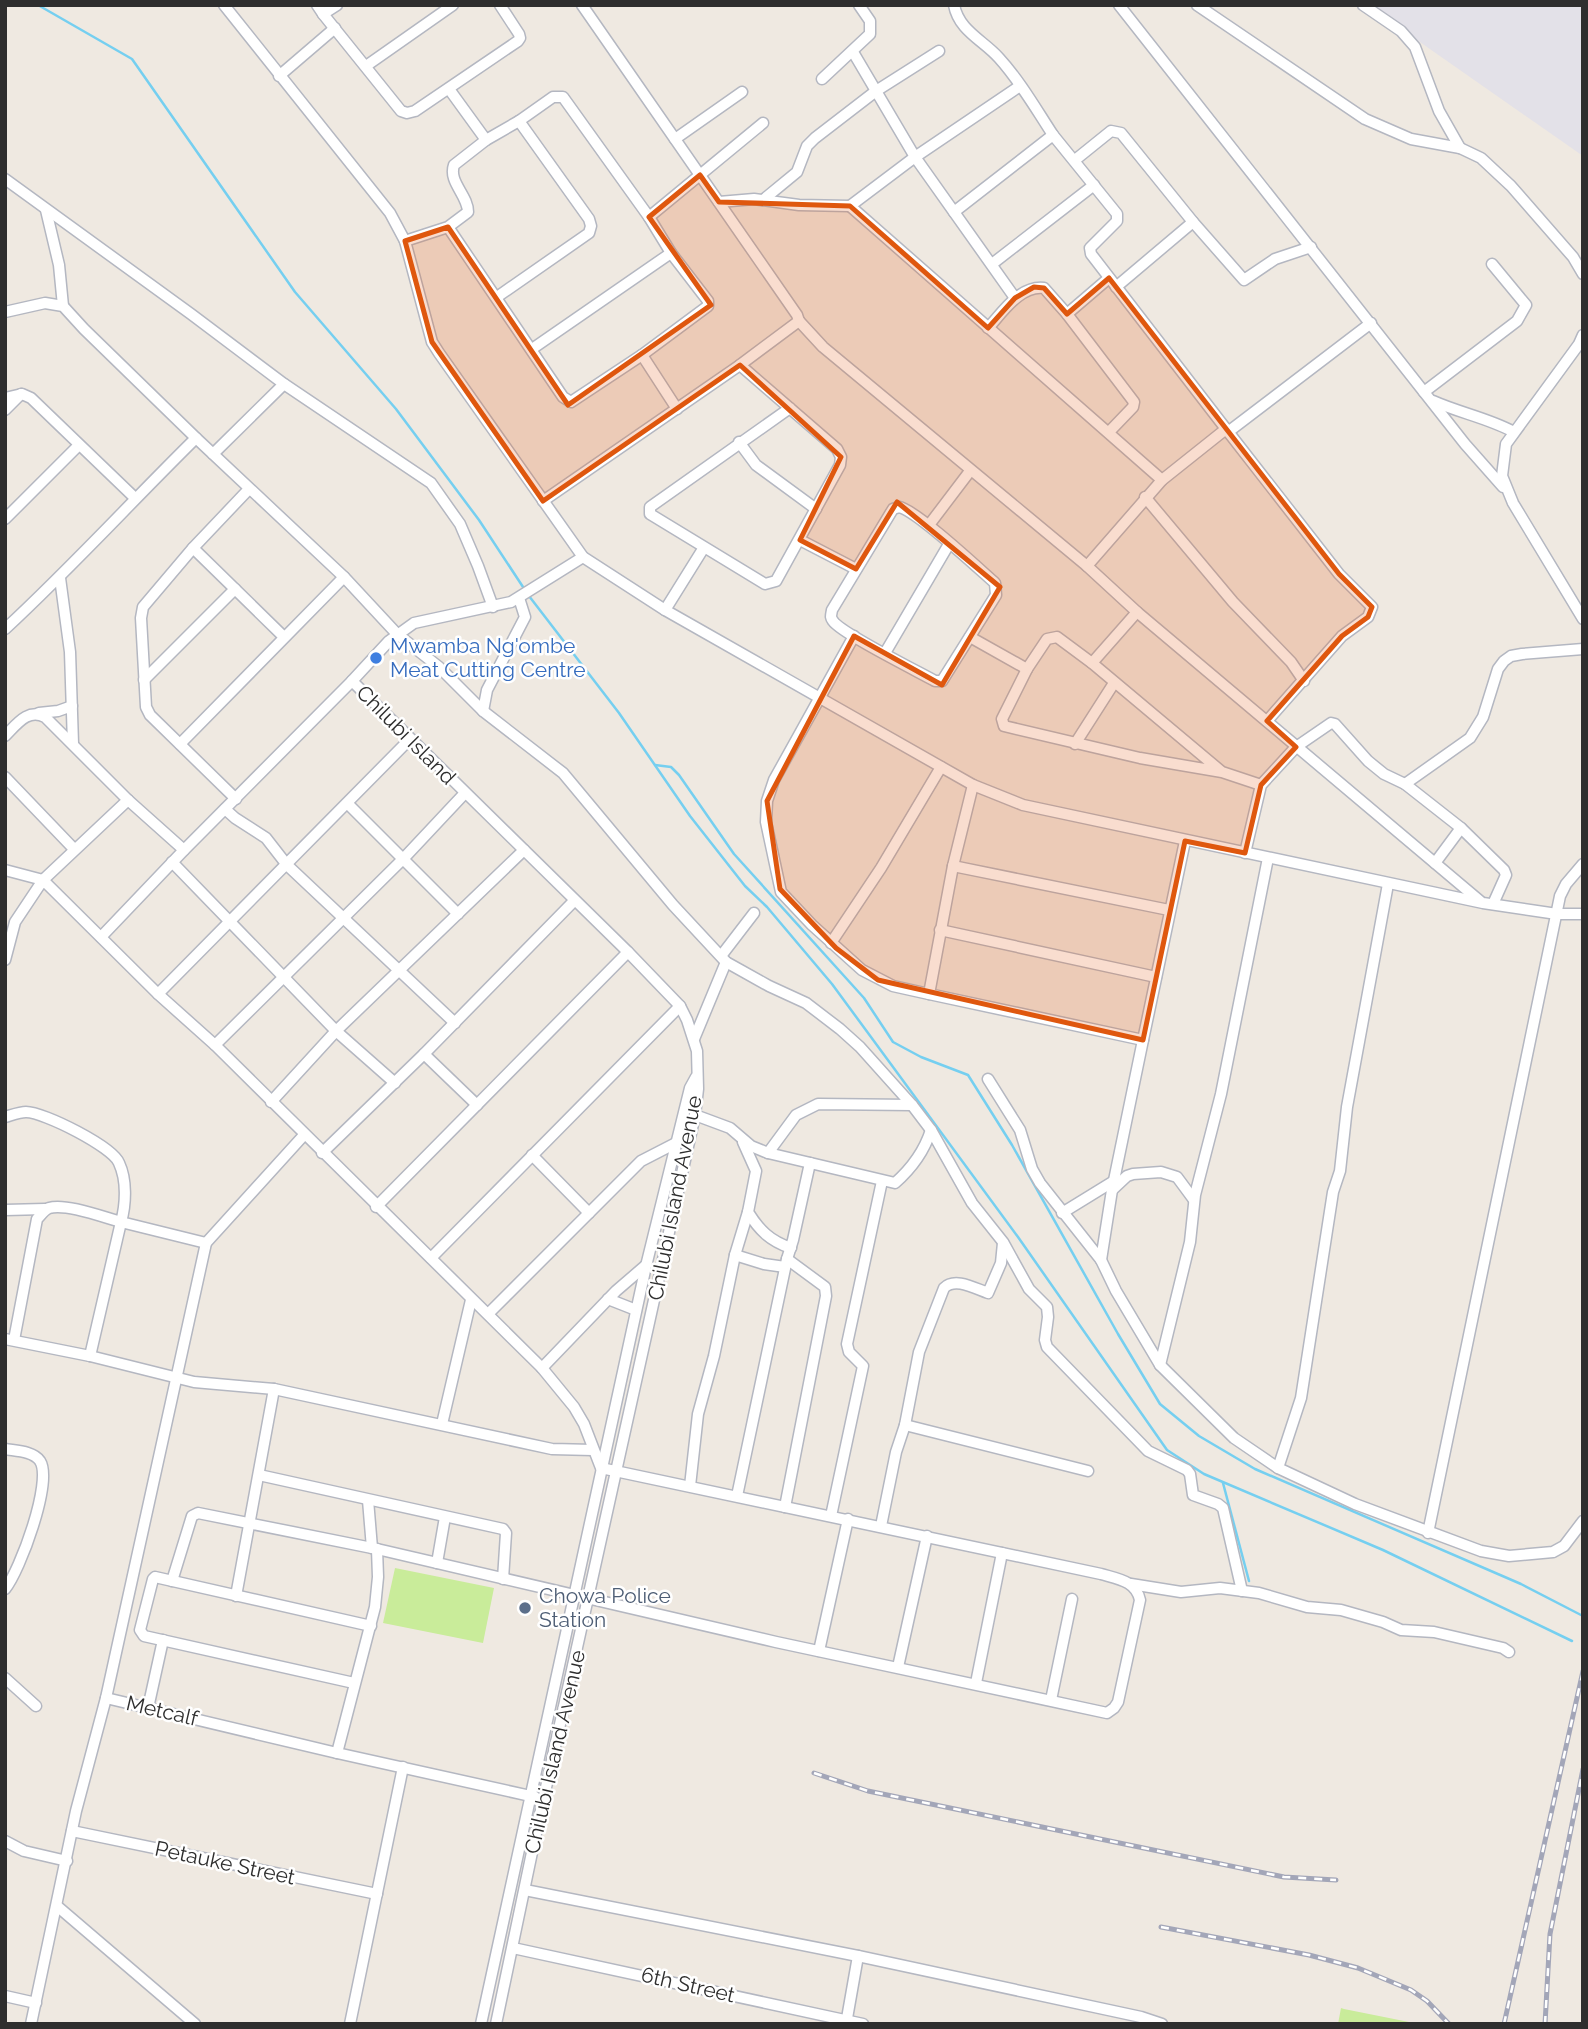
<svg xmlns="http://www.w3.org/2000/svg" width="1588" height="2029" font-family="Raleway,sans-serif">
<rect width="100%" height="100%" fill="#efe9e1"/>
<path fill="#e3e1e8" d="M1367,5h216v151z"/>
<g fill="#c9ec9a">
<path d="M395,1568l99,20 -11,55 -100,-20z"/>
<path d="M1341,2008l3,1 75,15h-81z"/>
</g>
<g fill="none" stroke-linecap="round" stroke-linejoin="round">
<g stroke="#75cff0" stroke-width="2.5">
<path d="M38,5l94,54 163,233 101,117 83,111 46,70"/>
<path d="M529,596l90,117 71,103 55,70 22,21 65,77 186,253 149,213 37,24 179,76 189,91"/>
<path d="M655,765l16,2 8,8 55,79 130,144 29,44 28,15 47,18 44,70 106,189 42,70 39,32 56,33 266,115 60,31"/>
<path d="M1223,1483l26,98"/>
</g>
<g stroke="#b4b7c1" stroke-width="13">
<g id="minor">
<path d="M224,5l166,208 15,28 27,101 7,11 144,204 82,53 308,175 50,20 460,98 74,11h26"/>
<path d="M317,5l6,9"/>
<path d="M337,5l-14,9 78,97 6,2 8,-2 103,-70 2,-3 -1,-4 -19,-29"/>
<path d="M954,5c5,26 29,35 45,53 21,23 37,51 54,77"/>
<path d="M1119,5l305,387 93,-71 9,-16 -34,-41"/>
<path d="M1197,5l168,114 46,20 49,9 21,10 30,28 62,71 10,17"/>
<path d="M1363,5l38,26 14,16 24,64 21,37"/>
<path d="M853,52l62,105 105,-71"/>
<path d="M366,66l87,-61"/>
<path d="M279,76l56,-48"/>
<path d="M822,79l48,-45v-13l-11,-16"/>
<path d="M449,89l37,51"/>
<path d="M675,139l67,-47"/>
<path d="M1075,160l36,-29 10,2 72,89 -77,65"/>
<path d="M5,179l186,135 93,70 147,99 29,41 18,42 15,41"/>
<path d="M763,200l34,-28 10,-26 8,-8 61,-47 63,-40"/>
<path d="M719,202l35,-3 45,6 51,1"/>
<path d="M46,210l13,55 4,41"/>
<path d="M954,212l99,-77 64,79v7l-27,27 1,6 135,175 -64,51 -75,86"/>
<path d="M649,217l114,-94"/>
<path d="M1193,222l51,58 31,-21 36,-12"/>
<path d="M405,241l43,-14 20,-15c0,-17 -20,-30 -14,-47l32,-25 33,-19 34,-24h10l86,120 22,36 37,48v5l-66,49 -71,47 -8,-5 -115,-170"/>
<path d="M992,264l102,-79"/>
<path d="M497,297l92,-64 2,-7 -2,-7 -70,-98"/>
<path d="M1015,298l-100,-141 -65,49 312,274"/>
<path d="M5,312l40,-9 18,3 21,23 112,109 148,139 53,57 42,33 44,44 80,62 110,132 53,57 43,24 37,17 34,26 20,18 52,58 19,25 41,73 31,39 26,47 18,18 1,10 -3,23 2,7 101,104 39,19 3,4 3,21 25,9 5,4 19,83"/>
<path d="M1067,314l42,-36"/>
<path d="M799,321l24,26 264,219 50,46 343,289"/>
<path d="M988,328c14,-15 32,-43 56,-40l23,26 67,88 -1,5 -24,25"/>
<path d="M1583,335l-4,9 -73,100 -4,32 11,27 70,116"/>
<path d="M532,349l139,-96"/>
<path d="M642,355l35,54"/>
<path d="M740,365l97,84 4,8 -1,8 -64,116 -11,3 -115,-70v-7l140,-99"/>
<path d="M1424,392l41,52 38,43"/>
<path d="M5,398l17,-4 9,4 104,100"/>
<path d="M1433,401c27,12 55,17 81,31"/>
<path d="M5,410l16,-16"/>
<path d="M1226,429l113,145 33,33 -4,10 -26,19 -75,85"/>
<path d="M1228,432l143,-109"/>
<path d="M739,442l17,23 60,44"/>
<path d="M213,454l71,-70"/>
<path d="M1145,497l88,105 58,60 13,19"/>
<path d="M543,501l197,-136 59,-44 -2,-6 -215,-310"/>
<path d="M899,507c17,3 79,61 96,76l1,12 -54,86h-7c-18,-10 -94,-48 -102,-60 -3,-4 -2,-5 -1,-11l61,-101z"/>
<path d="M5,519l74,-74"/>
<path d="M929,525l41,-54"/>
<path d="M800,540l56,29"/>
<path d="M193,548l91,89"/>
<path d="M60,578l10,74 3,92"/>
<path d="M665,610l38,-61"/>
<path d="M5,629c66,-61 127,-128 191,-191"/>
<path d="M854,636l-80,144 -7,21 -1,21 15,70 31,33 50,45 31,16 36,8"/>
<path d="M970,637l57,32"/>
<path d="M885,653l64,-109"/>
<path d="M1092,663l45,-51"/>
<path d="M144,680l91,-91"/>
<path d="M483,711l4,-21 38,-73 -6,-19"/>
<path d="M39,713l19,-2 14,-5"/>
<path d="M5,736c12,-12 23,-28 40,-19l83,83 56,50"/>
<path d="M180,744l164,-167"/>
<path d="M1075,744l39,-61"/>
<path d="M1222,772l-130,-109 -35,-26 -10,2 -20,30 -25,50 2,7 136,32 82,14 39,13"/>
<path d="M5,777l69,72"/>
<path d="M1405,784l65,-46 13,-21 15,-48 6,-8 7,-5 11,-2 61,-5"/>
<path d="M973,785l-20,81 -24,128 214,46 42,-199"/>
<path d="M236,799l-86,-84 -4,-8 -5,-89 2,-11 50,-59 56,-59"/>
<path d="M348,804l110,110"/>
<path d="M225,809l10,9 31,20 21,27 168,158"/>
<path d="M1245,853l16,-68 35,-38 35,-24 4,1 33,37 16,13 21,10 56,44 43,42 2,5 -13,29"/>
<path d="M172,862l164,169 59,52"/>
<path d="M1435,863l26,-35"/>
<path d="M953,866l216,44"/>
<path d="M5,870l38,10 85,-80"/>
<path d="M940,930l216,47"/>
<path d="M101,937l83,-87 168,-169"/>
<path d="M831,943l50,-75 60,-101"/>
<path d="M721,956l33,-43"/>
<path d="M5,960l10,-38 28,-42 115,114 57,51 327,323 32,39 10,17 17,44 500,106c17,5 35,7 39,26l-22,102 -4,6 -7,5 -331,-71 -399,-93 -179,-36 -6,3 -20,65"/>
<path d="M158,994l252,-255"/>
<path d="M694,1039l32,-77"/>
<path d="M215,1045l189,-187 61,-65"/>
<path d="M424,1054l53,51"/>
<path d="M988,1079l32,51 12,39 8,14 61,77 11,-70 31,-150"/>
<path d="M271,1102l65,-71 188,-181"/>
<path d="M695,1115l35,13 21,18 17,7 127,30c17,-15 29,-31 36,-53"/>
<path d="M5,1117c7,-2 15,-5 21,-5 18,0 87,35 93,51 8,17 7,41 2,59 -18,-5 -55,-19 -72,-14 -5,2 -8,7 -12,11l-23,121"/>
<path d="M743,1142l13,29 -8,41c11,18 22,29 43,36"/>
<path d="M322,1153l102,-99 150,-153"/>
<path d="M768,1153l28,-38 22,-11 94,1"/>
<path d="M532,1155l57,58"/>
<path d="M1112,1190l15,-14 6,-2 28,-2 16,5 17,23"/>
<path d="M376,1207l252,-255"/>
<path d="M5,1210l40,-1"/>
<path d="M1062,1213l52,-32"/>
<path d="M735,1255l29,9 21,3"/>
<path d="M431,1258l249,-252"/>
<path d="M1101,1260l15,31 44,74 74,73 44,30 77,36 126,47 28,5 44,-4 11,-6 19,-25"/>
<path d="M608,1299l28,11"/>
<path d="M488,1314l153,-153 35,-18"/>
<path d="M5,1339l85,17 104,26 80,7 278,60 41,1"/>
<path d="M90,1356l31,-134 85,21"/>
<path d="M1160,1365l30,-123 5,-47 26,-101 47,-236"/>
<path d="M542,1368l74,-77 29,-25"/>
<path d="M442,1424l29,-124"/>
<path d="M905,1425l183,46"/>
<path d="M5,1449c11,2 28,2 35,12 13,20 -20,110 -35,128"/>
<path d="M1278,1468l23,-70 32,-206 7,-21 7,-64 41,-223"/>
<path d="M259,1475l244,54 3,4 -3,46"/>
<path d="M690,1486l8,-72 16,-58 21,-101 13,-43"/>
<path d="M737,1496l50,-237 6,-19 17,-77"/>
<path d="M368,1500l4,48"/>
<path d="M785,1507l41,-211 -1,-9 -38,-28"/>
<path d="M831,1516l32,-150 -14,-14 -2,-8 35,-163"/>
<path d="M881,1526l15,-74 9,-27 14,-73 25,-64c11,-11 30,0 44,5l13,-30 2,-20"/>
<path d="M1428,1533l132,-637 6,-12 17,-20"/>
<path d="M437,1563l8,-46"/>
<path d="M1131,1584l50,8 39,-4 39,5 48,14 34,3 42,12 18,8 33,2 69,16 6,4"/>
<path d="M236,1596l38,-207"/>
<path d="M819,1651l29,-132"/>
<path d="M898,1667l29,-131"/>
<path d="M5,1678l31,28"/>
<path d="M354,1683l-210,-47 -4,-6 13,-51 2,-2 216,49"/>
<path d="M976,1683l26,-130"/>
<path d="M106,1698l231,55 198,44"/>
<path d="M1051,1700l21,-101"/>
<path d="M148,1708l15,-68"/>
<path d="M337,1753l38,-146 3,-30 -1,-28"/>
<path d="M72,1831l305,63"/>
<path d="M5,1841l19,10 43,10"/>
<path d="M525,1890l333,66 283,61 21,7"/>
<path d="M57,1906l138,118"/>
<path d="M513,1948l350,76"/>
<path d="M5,1996l31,7"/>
<path d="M31,2024l45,-213 30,-113 100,-455 98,-108"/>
<path d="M350,2024l53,-257"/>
<path d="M481,2024l165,-758 44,-178 6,-11"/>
<path d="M496,2024l43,-205 156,-704 3,-26 -1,-38 -10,-31 -7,-14 -52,-54 -276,-271 37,-40 25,-18 97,-21 72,-45"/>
<path d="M846,2024l12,-68"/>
</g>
</g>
<use href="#minor" stroke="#fff" stroke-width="10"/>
<g stroke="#a3a6b8" stroke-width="5">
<g id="rail">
<path d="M814,1773l54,18 416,86 52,3"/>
<path d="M1161,1927l148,28 49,13 53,22 16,11 22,23"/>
<path d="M1504,2024l79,-353"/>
<path d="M1545,2024l5,-90 33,-165"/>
</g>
</g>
<use href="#rail" stroke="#fff" stroke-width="2.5" stroke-dasharray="8" stroke-linecap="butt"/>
</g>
<path fill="#df570e" fill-opacity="0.2" stroke="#df570e" stroke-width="5" stroke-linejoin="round" d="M700,175l19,27 131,4 138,122 27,-30 19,-11 10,1 23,26 42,-36 230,296 33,33 -4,10 -26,19 -75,85 29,26 -35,38 -16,68 -60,-12 -42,199 -265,-60 -42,-32 -56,-59 -13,-88 87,-165 88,49 58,-98 -103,-85 -41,67 -56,-29 41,-83 -101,-92 -197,136 -111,-159 -27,-101 43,-14 120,178 143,-100 -62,-88z"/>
<circle fill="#3f7fe0" stroke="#fff" stroke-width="2.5" cx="376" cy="658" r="7"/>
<circle fill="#5c6f8a" stroke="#fff" stroke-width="2.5" cx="525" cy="1608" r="7"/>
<g text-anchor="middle" stroke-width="5" stroke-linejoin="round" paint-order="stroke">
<g font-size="21" fill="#366cbe" stroke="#fff" text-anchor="start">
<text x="390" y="653">Mwamba Ng'ombe<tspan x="390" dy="24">Meat Cutting Centre</tspan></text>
</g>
<g font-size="21" fill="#2e2e2e" stroke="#fff">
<text transform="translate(406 735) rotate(45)" y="7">Chilubi Island</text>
<text transform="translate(675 1198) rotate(-79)" y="7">Chilubi Island Avenue</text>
<text transform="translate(162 1711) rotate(13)" y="7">Metcalf</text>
<text transform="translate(555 1752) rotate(-77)" y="7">Chilubi Island Avenue</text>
<text transform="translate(225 1863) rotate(12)" y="7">Petauke Street</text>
<text transform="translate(688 1985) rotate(13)" y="7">6th Street</text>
</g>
<g font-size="21" fill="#4e5e75" stroke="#fff" text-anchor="start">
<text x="539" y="1603">Chowa Police<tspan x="539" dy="24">Station</tspan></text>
</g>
</g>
<rect width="1588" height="2029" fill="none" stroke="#2e2e2e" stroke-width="14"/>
</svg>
